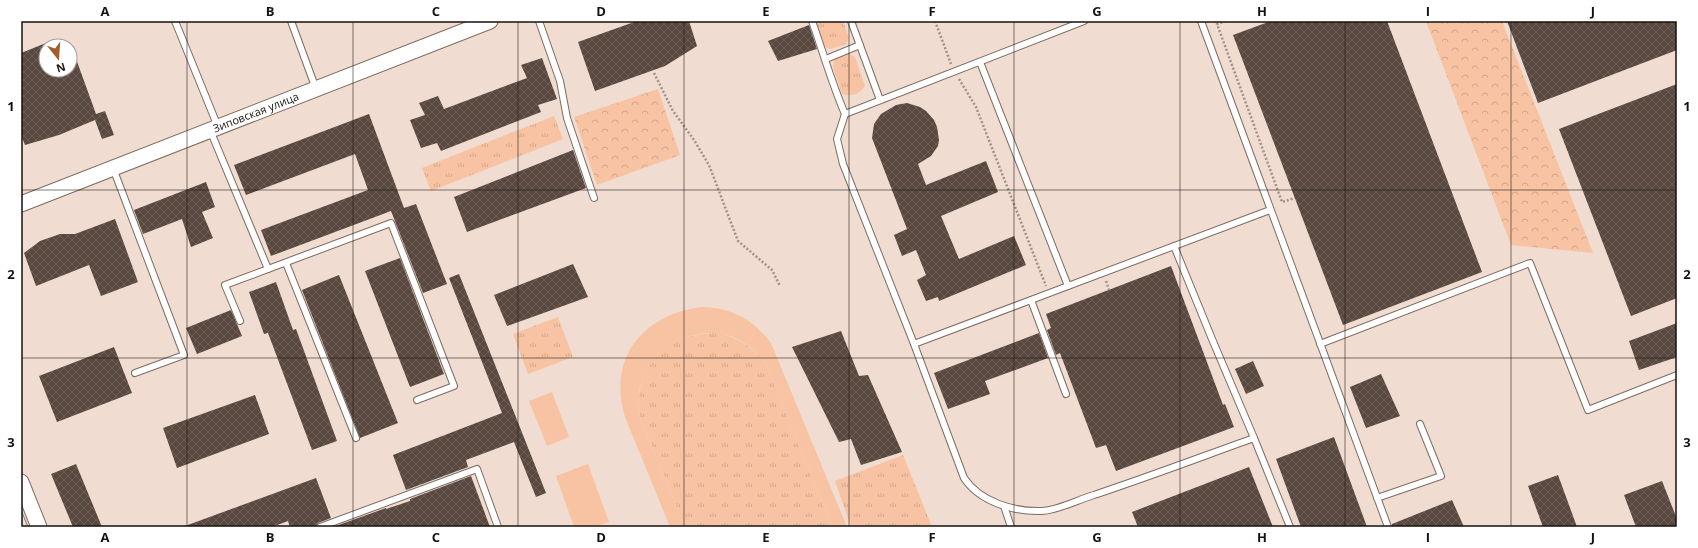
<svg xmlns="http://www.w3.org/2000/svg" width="1698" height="548" font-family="'Open Sans',sans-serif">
<defs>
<pattern id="grass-tufts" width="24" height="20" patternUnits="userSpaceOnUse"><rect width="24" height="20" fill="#f8c3a2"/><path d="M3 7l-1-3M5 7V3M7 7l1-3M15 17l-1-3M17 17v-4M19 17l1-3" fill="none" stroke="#d4a68a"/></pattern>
<pattern id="forest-crowns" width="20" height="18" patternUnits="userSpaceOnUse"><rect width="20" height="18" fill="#f8c3a2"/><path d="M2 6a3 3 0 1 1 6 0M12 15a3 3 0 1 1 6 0" fill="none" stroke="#d4a68a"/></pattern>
<pattern id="building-cross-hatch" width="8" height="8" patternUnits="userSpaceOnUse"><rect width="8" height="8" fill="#59483f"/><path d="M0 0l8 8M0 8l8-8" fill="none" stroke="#6c5e57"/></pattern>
</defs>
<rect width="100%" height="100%" fill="#f0dcd0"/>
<g fill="url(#grass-tufts)">
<path d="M815,21h28l6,17 -3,6 -15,5 -6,-2z"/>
<path d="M849,54l6,3 10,29c-5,8 -14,11 -23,8l-9,-27 1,-8z"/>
<path d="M554,116l9,23 -132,52 -9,-23z"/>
<path d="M558,317l15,40 -45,17 -15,-40z"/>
<path d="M719,333c20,5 34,15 47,31l66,163h-147c-10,-24 -20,-49 -30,-73 -7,-17 -17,-34 -17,-52 1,-18 8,-34 19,-47 16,-17 40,-22 62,-22z"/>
<path d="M903,455l29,72h-81l-16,-46z"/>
</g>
<g fill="url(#forest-crowns)">
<path d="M1426,21h76l91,232 -82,-8z"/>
<path d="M658,89l22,66 -83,30 -23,-68z"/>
</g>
<g fill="#f8c3a2">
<path d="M702,307c30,1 51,12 69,36l76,184h-15l-66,-163c-10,-12 -21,-23 -36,-28 -43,-14 -91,21 -92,66 0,18 10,36 17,52 10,24 20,49 30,73h-15l-45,-110c-18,-59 18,-103 77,-110z"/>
<path d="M552,392l17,45 -22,9 -18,-45z"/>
<path d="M588,464l21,58 -15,5h-20l-18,-51z"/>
</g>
<g fill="url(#building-cross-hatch)">
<path d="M637,21h52l8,25 -32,20 -70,25 -17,-49z"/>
<path d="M1271,21h116l95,251 -139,53 -110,-290z"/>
<path d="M1507,21h170v29l-139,53z"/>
<path d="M809,25l8,24 -39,12 -10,-20z"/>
<path d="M46,43v27h24v-24l1,-1 25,69 9,-3 9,24 -12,4 -7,-19 -36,15 -34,10 -4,-10v-82z"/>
<path d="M542,58l15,41 -19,6 3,7 -100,39 -4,-8 -16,5 -11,-28 15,-5 -6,-12 19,-7 6,13 83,-31 -6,-13z"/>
<path d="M1677,84v214l-46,18 -72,-187z"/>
<path d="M907,103l13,4 6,4 8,9 3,7 2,13 -1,6 -7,10 -13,8 8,21 60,-24 12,31 -57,24 18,43 55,-23 12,29 -87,36 -1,-4 -12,4 -9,-21 9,-5 -10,-25 -14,6 -8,-21 13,-6 -35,-91 2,-14 7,-10 15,-9z"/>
<path d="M369,114l35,94 12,-4 31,80 -24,9 -32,-82 -120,45 -10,-26 107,-40 -13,-36 -109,41 -12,-30z"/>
<path d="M573,150l13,38 -119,44 -13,-35z"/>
<path d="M206,182l9,25 -13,5 11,26 -22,9 -9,-28 -39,15 -9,-24z"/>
<path d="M115,219l23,63 -37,14 -12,-31 -53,21 -12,-33 16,-12 20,-7h15z"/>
<path d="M400,258l44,116 -34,13 -45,-116z"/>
<path d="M573,264l15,33 -81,29 -13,-31z"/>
<path d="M1171,266l52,139 2,-1 9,23 -118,44 -10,-26 -10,3 -36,-95 -4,2 -9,-25 4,-2 -5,-14z"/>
<path d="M459,274l87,219 -10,4 -22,-55 -48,18 2,7 -62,23 -13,-35 109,-42 -53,-135z"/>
<path d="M339,275l59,148 -38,15 -58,-148z"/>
<path d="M276,282l17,48 3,-1 41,112 -25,9 -44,-117 -4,1 -15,-42z"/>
<path d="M231,310l11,26 -45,18 -11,-26z"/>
<path d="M1677,323v34l-38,13 -10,-29z"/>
<path d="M841,331l18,45 9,-1 34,77 -41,13 -10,-26 -12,3 -47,-95z"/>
<path d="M1039,333l9,25 -63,23 5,13 -42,15 -14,-36z"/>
<path d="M114,347l18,46 -75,29 -18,-46z"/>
<path d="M1253,361l11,25 -18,8 -11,-25z"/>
<path d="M1381,374l19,42 -34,12 -16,-41z"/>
<path d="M255,395l14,39 -92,34 -14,-40z"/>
<path d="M1334,437l33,90h-66l-25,-68z"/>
<path d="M76,464l26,63h-29l-22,-53z"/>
<path d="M1249,467l24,60h-135l-6,-15z"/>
<path d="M1558,475l19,52h-34l-15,-41z"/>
<path d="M471,476l19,51h-157l53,-19v1l24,-8v-2z"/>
<path d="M316,478l15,40 -13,5 -2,4h-26l-2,-6 -16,6h-87v-1z"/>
<path d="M1662,481l15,38v8h-41l-12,-32z"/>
<path d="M1452,500l12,27h-72v-3z"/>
</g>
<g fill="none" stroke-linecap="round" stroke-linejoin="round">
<g stroke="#7e6c62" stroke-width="8">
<g id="service">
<path d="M175,21l43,106"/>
<path d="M291,21l25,68"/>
<path d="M539,21l21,60 7,37 27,80"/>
<path d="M812,21c11,31 20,63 33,93l-8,25 6,25 71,180 50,134c16,24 50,34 78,33 17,-1 35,-11 52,-16 54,-18 107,-38 160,-57l36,89"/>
<path d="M851,21l29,79"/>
<path d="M1201,21l187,506"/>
<path d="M826,59l34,-14"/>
<path d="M980,62l88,224 -37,14 35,94"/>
<path d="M845,114l239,-93"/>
<path d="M210,130l58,139 123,-46 63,163 -37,14"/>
<path d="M113,168l71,187 -49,18"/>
<path d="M1174,246l38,93 42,99"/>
<path d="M286,263l70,175"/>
<path d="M1068,286l202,-76"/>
<path d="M240,321l-15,-36 43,-16"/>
<path d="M914,344l117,-44"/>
<path d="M1320,344l210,-81 58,147 89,-35"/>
<path d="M1377,498l64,-22 -21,-52"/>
<path d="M1004,506l7,21"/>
<path d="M320,527l157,-58 21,58"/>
</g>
</g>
<g stroke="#7e6c62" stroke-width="17">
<g id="tertiary">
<path id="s1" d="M21,204l469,-183"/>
<path d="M21,482l18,45"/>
</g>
</g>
<g stroke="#a09188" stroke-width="2.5" stroke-dasharray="2 2" stroke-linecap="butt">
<path d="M935,21l16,43"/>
<path d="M1226,21l-9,3 65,178 13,-4"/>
<path d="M654,73l19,38 21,29 15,25 29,76 34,29 8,16"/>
<path d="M959,79l17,28 70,179"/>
<path d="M1106,281l3,9"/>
</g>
<use href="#service" stroke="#fff" stroke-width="6"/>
<use href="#tertiary" stroke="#fff" stroke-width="15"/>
<path stroke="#84776f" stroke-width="1" d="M21,510l7,17"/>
</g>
<path fill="none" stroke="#18120e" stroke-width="1" stroke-opacity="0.55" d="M187,21v506M353,21v506M518,21v506M684,21v506M849,21v506M1014,21v506M1180,21v506M1345,21v506M1511,21v506M21,190h1656M21,358h1656"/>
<g text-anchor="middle" stroke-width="4" stroke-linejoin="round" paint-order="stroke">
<g font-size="11" fill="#18120e" stroke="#fff">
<text dy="4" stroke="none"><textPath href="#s1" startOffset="252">Зиповская улица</textPath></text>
</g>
</g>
<rect width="1698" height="548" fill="none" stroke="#ffffff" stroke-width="44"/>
<g transform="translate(58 58) rotate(163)"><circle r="19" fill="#ffffff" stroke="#a3a09f"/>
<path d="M0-3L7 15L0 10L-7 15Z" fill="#a25e2f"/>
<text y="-6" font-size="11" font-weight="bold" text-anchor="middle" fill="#18120e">N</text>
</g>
<rect x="22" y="22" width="1654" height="504" fill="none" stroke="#18120e" stroke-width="1.5"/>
<g font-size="13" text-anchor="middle" font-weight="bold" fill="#18120e">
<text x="105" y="16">A</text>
<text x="270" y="16">B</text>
<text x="436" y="16">C</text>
<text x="601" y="16">D</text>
<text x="766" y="16">E</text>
<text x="932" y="16">F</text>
<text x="1097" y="16">G</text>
<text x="1262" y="16">H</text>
<text x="1428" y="16">I</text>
<text x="1593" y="16">J</text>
<text x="11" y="111">1</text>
<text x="1687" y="111">1</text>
<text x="11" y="279">2</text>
<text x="1687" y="279">2</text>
<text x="11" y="447">3</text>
<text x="1687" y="447">3</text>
<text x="105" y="542">A</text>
<text x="270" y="542">B</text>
<text x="436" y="542">C</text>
<text x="601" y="542">D</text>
<text x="766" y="542">E</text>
<text x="932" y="542">F</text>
<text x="1097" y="542">G</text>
<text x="1262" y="542">H</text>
<text x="1428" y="542">I</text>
<text x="1593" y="542">J</text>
</g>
</svg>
